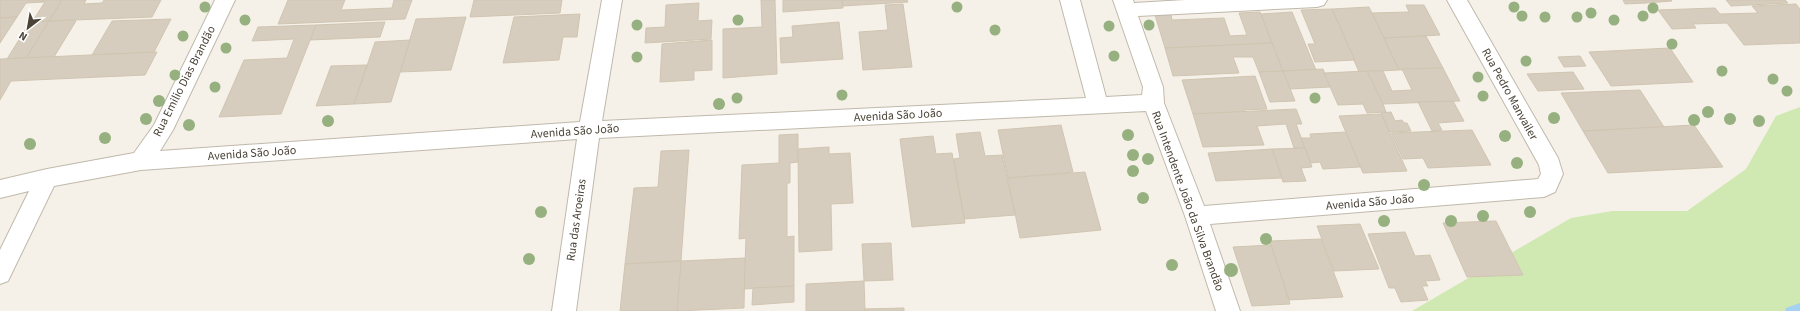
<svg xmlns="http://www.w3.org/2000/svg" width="1800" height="311" font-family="'Source Sans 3',sans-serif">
<rect width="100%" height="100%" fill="#f5f1e9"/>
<path fill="#d0e9b2" d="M1800,107v204h-388l159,-93 41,-7h75l59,-42 30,-53z"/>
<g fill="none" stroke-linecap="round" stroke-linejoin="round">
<path fill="#a5d2f1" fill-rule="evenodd" d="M1800,303v8h-15l1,-3z"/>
</g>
<g fill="#d6cdbe" stroke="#d1c5b1">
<path d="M0,0h62l-13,21 -17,1 13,-20 -19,1 -9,14 -17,1z"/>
<path d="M62,0h24l-2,4 18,-1 2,-3h57l-9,17 -103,4z"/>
<path d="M288,0h57l-4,10 51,-2 2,-8h18l-7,19 -127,5z"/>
<path d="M474,0h88l-2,13 -90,4z"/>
<path d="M761,0h14l2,74 -54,4v-49l39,-2z"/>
<path d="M783,0h59l1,8 -60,4z"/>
<path d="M842,0h65l1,2 -65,4z"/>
<path d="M1623,0h22l1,3 -21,1z"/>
<path d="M1645,0h26l1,1 -26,2z"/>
<path d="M1726,0h59l3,3 -57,3z"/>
<path d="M699,3l-1,18 14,-1 -1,19 -66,4 1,-15 19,-1 1,-22z"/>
<path d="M903,4l9,63 -49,3 -4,-38 29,-2 -3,-25z"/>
<path d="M1796,4l4,5v34l-56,2 -17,-22 -34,1 3,4 -24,1 -14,-19 57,-2 5,6 38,-1 -6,-7z"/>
<path d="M1406,5h18l16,30 -56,3 -12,-25 37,-1z"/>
<path d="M1369,7l3,6 27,57 -40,2 -27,-63z"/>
<path d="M1332,9l15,34 8,17 -40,2 -7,-18h7l-14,-34z"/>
<path d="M1260,12l12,31 -107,5 -10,-33h16l1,5 52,-2 6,18 17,-1 -8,-22z"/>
<path d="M1292,12l24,58 -33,1 -22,-57z"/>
<path d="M580,14l-3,23h-14l-4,23 -56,3 11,-46z"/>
<path d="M17,17l-17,26v-25z"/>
<path d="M466,17l-15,53 -51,2 16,-53z"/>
<path d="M171,19l-17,33 -62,3 20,-34z"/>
<path d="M74,20l2,1 -22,36 -28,1 23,-37z"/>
<path d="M49,21l-23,37 -19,1 23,-37z"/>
<path d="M385,22l-5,15 -70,3 6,-15z"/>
<path d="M839,22l4,37 -62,4 -1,-25 13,-1 -1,-11z"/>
<path d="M316,25l-35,89 -62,3 25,-57 43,-2 7,-19 -42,2 6,-14z"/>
<path d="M1426,36l17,32 -44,2 -15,-32z"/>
<path d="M410,40l-19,62 -37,2 21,-62z"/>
<path d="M712,40v30l-18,1v9l-34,2 2,-38z"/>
<path d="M1272,43l11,28 -24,1 -6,-15h-20l6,16 -66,3 -8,-28z"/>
<path d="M1670,48l23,34 -82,4 -22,-34z"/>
<path d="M157,52l-12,23 -134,6 -11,19v-41z"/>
<path d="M1580,56l6,10 -22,1 -6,-10z"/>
<path d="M367,65l-13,39 -38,2 15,-40z"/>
<path d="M1443,68l17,33 -77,3 -16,-33h16l9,20 20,-1 -10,-21z"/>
<path d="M1323,69l7,18 -40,2 -7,-18z"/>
<path d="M1283,71l12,30 -25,1 -11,-30z"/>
<path d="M1367,71l16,33 3,8 -19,1 -4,-9 -25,1 -14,-32z"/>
<path d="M1573,72l11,17 -46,2 -11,-17z"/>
<path d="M1255,76l12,33 -23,1 1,2 -52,2 -11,-34z"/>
<path d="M1640,90l24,37 -81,4 -22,-38z"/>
<path d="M1453,101l11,20 -26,2 4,7 -10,1 -14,-29z"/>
<path d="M1296,109l6,15h-6l9,24h-11l-8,-24 -29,2 7,19 -61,2 -10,-33z"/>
<path d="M1391,112l4,9 7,-1 2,3h3l4,8 -21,1 -9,-19z"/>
<path d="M1381,114l26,57 -44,2 -24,-57z"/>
<path d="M1061,125l12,47 -65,6 -10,-48z"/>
<path d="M1694,125l29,42 -115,6 -25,-42z"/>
<path d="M1472,130l19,35 -63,3 -5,-10 -20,1 -12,-26z"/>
<path d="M980,132l5,24 17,-1 13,60 -51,4 -10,-60 6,-1 -4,-24z"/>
<path d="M1346,132l14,35 -37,2 -3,-7 -9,1 -10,-25h10l-1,-4z"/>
<path d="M798,134v28l-8,1v20h-3v54l7,-1v50l-50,3 2,-51 -7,1 3,-74 37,-2v-28z"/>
<path d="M933,136l3,18 16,-1 13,70 -53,4 -12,-88z"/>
<path d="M829,147v7l21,-1 3,50 -22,1 1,46 -33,2 -1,-103z"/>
<path d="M1305,148l7,19 -11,1 5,13 -23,1 -11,-33z"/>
<path d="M1272,149l10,29 -66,3 -8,-28z"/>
<path d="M689,150l-8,111 -56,3 9,-76 24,-1 3,-36z"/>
<path d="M1085,172l16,58 -81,8 -12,-60z"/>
<path d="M1496,221l27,54 -56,2 -24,-54z"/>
<path d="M1360,224l19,45 -45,2 -17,-45z"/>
<path d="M1405,232l10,24 15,-1 10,25 -15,1 3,5h-6l6,14 -27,2 -6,-14h-6l-21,-54z"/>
<path d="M1321,239l22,58 -54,3 -19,-59z"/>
<path d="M891,243l2,37 -29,1 -2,-37z"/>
<path d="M1271,245l19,59 -38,2 -19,-59z"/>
<path d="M745,258l-1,50 -67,3 4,-50z"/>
<path d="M681,261l-4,50h-57l5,-47z"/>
<path d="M864,281l1,30h-59v-27z"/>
<path d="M794,286v16l-42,3 1,-17z"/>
<path d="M904,308v3h-39l-1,-2z"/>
</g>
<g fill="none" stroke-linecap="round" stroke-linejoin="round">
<g stroke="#c0b9ab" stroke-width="2">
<path id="minor" d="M215,0h20l-62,130 -13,21 420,-29 22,-122h20l-20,121 484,-23 -26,-98h20l26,97 36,-2 1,-8 -30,-87h20l1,3 51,-3h142l-3,5 -7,2 -179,9 25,71 1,16 40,103 334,-27 3,-5 -2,-9 -92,-165h20l91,158 5,16 -8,18 -11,5 -334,27 30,87h-24l-31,-95 -39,-105 -547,27 -23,173h-24l25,-172 -436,31 -87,16 -46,95 -8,3v-34l29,-59 -29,7v-18l47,-11 87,-16 20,-28z"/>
</g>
<use href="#minor" fill="#fff" fill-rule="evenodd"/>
</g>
<g fill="#96b17f">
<circle cx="205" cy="7" r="5.5"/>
<circle cx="957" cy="7" r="5.5"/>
<circle cx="1514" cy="7" r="5.5"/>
<circle cx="1653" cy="8" r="5.5"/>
<circle cx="1591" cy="13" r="5.5"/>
<circle cx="1522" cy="16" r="5.5"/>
<circle cx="1643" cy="16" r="5.5"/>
<circle cx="1545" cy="17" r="5.5"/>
<circle cx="1577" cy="17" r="5.5"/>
<circle cx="245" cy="20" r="5.5"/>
<circle cx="738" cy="20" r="5.5"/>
<circle cx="1614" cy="20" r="5.5"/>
<circle cx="637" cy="25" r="5.5"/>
<circle cx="1149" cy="25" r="5.5"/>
<circle cx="1109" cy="26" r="5.5"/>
<circle cx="995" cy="30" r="5.5"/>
<circle cx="183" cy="36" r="5.5"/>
<circle cx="1672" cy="44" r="5.5"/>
<circle cx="226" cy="48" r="5.5"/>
<circle cx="1114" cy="56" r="5.5"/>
<circle cx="637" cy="57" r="5.5"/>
<circle cx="1526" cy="61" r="5.5"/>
<circle cx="1722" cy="71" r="5.5"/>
<circle cx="175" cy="75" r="5.5"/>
<circle cx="1478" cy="77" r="5.5"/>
<circle cx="1773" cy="79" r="5.5"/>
<circle cx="215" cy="87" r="5.5"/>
<circle cx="1787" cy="91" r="5.5"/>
<circle cx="842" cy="95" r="5.5"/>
<circle cx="1483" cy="96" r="5.5"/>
<circle cx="737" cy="98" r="5.5"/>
<circle cx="1315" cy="98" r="5.5"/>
<circle cx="159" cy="101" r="6"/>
<circle cx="719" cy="104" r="6"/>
<circle cx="1708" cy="112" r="6"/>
<circle cx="1554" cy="118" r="6"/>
<circle cx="146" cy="119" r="6"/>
<circle cx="1730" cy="119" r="6"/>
<circle cx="1694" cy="120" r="6"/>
<circle cx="328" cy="121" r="6"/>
<circle cx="1759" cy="121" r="6"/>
<circle cx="189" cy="125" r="6"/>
<circle cx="1128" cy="135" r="6"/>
<circle cx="1505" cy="136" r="6"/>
<circle cx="105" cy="138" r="6"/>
<circle cx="30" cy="144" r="6"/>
<circle cx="1133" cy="155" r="6"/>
<circle cx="1148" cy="159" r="6"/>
<circle cx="1517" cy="163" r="6"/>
<circle cx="1133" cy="171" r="6"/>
<circle cx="1424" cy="185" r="6"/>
<circle cx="1143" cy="198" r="6"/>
<circle cx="541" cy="212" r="6"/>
<circle cx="1530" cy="212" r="6"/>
<circle cx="1483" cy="216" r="6"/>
<circle cx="1384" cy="221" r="6"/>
<circle cx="1451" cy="221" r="6"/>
<circle cx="1266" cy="239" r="6"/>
<circle cx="529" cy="259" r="6"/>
<circle cx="1172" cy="265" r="6"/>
<circle cx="1231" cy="270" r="7"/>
</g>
<g text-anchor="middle" stroke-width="4" stroke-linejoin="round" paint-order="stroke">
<g font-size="12" fill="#494237" stroke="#fff">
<text transform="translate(184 81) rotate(-63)" y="4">Rua Emilio Dias Brandão</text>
<text transform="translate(1510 94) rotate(61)" y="4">Rua Pedro Manvailer</text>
<text transform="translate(898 115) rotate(-3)" y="4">Avenida São João</text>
<text transform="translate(575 131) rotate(-4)" y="4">Avenida São João</text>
<text transform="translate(252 153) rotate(-4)" y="4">Avenida São João</text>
<text transform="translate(1188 201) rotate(70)" y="4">Rua Intendente João da Silva Brandão</text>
<text transform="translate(1370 202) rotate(-5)" y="4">Avenida São João</text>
<text transform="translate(576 220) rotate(-82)" y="4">Rua das Aroeiras</text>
</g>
</g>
<g transform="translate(28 28) rotate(211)" stroke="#ffffff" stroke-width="3" paint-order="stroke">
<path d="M0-3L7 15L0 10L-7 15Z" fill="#494237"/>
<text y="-6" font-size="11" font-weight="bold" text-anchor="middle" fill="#494237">N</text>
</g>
</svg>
